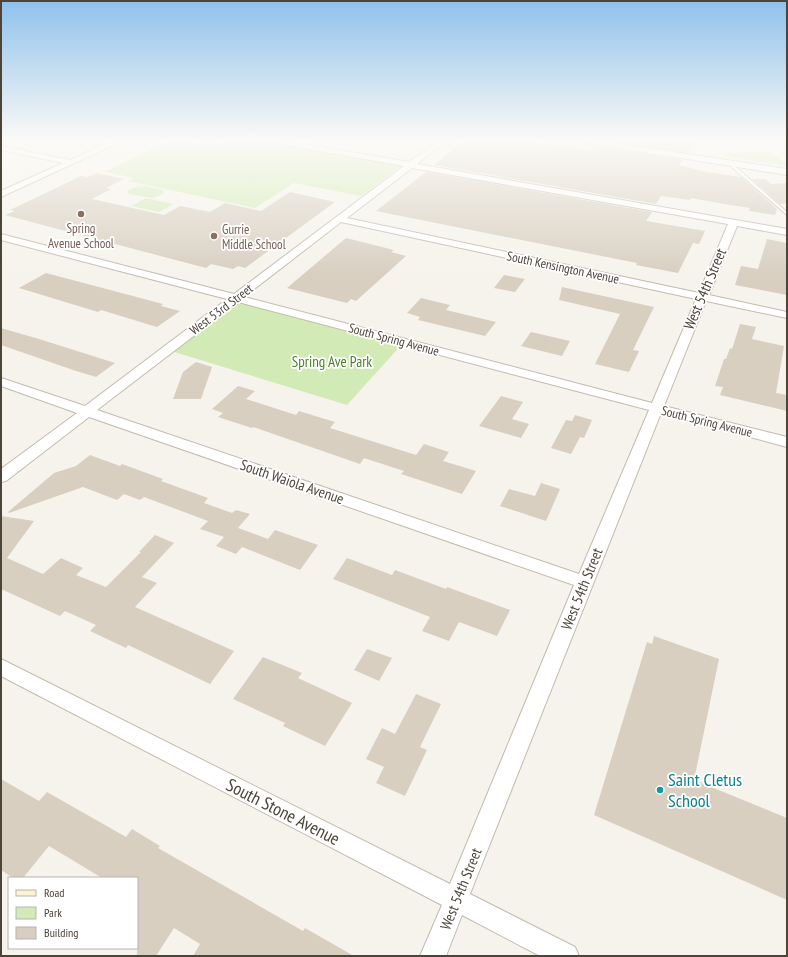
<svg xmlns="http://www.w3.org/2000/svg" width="788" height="957" font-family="'PT Sans Narrow',sans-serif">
<rect width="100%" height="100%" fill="#f6f3ec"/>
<g fill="#d2eab5">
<path d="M167,141h13l21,3h19l6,-3h35l140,25 -40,30 -67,-13 -39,25 -127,-27 6,-3 -29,-6z"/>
<path d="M770,152l17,12v2l-60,-9 -4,-4z"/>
<path d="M144,186l19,4 1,4 -12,4 -23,-4 -2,-3 8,-4z"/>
<path d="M146,198l27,6 -14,8 -28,-6z"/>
<path d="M238,299l165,44 -56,62 -176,-54z"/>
</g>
<g fill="#d8cfc1">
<path d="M464,141h59l68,10v-6l91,15 -3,5 27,7 35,5 36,32 -2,6 -26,-4 1,-3 -26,-4 -33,-6 -1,2 -29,-4 -5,8 -222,-39z"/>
<path d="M608,141h87l-8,12z"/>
<path d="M426,172l226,40 -6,9 59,10 -6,13 -6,-1 -15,30 -42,-8 1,-2 -261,-52z"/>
<path d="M97,173l27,6 -18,9 5,1 -19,10 72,16 16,-9 30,6 15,-9 36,8 29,-19 45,10 -90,66 -7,-2 -5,3 -22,-5 -5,4 -201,-53 10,-4 -5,-1 71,-34 7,1z"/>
<path d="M752,179h14l5,5 16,-1v20l-7,1z"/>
<path d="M346,238l48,12 -3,2 15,4 -50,45 -5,-2 -4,4 -60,-15z"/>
<path d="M767,239l20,4v52l-52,-10 6,-19 17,3z"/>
<path d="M46,273l117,31 -2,2 19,5 -23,16 -56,-17 -3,2 -79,-24z"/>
<path d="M504,275l21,4 -10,13 -21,-4z"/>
<path d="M562,287l92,20 -21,43 6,1 -10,21 -34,-8 25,-50 -61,-14z"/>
<path d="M421,298l29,7 -4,5 50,12 -11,14 -67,-16 2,-3 -13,-4z"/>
<path d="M740,324l16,3 -4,12 32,7 -8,47 11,2v16l-67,-16 3,-8 -8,-1 9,-27h2l4,-11 2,1z"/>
<path d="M1,328l38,11 76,24 -19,14 -20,-6 -75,-26z"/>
<path d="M531,332l39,9 -8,15 -41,-10z"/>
<path d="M196,362l16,5 -11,32h-28l10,-27z"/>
<path d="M238,386l17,5 -9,8 50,16 3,-4 36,11 -5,6 86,27 8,-11 25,8 -6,9 33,10 -14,23 -61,-20 3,-3 -40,-13 -4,6 -107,-37 -1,1 -34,-11 5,-4 -11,-4z"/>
<path d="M501,396l22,6 -11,17 17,5 -8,14 -42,-12z"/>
<path d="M575,415l17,5 -8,18 -4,-1 -9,17 -20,-6 15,-28 6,1z"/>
<path d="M90,455l30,11 2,-2 41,15 -2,2 47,17 -4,5 28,10 4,-3 14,4 -12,14 30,11 7,-9 43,15 -18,25 -58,-23 -6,7 -20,-8 8,-9 -24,-8 8,-8 -64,-24 -4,3 -16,-6 -7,6 -34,-13 -74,26 -1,-1 46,-39 22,-7z"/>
<path d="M541,483l19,6 -14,32 -46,-15 9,-17 26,7z"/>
<path d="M1,516l33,5 -27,37 36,16 18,-16 22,10 -7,7 30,12 35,-35h-2l16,-17 19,8 -32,34 15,6 -22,24 99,44 -24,33 -82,-39 -2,3 -36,-17 6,-6 -31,-14 -5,5 -59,-27z"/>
<path d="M347,558l45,17 3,-5 51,19 1,-2 63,23 -13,26 -38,-14 -10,19 -27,-10 8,-14 -97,-38z"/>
<path d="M654,636l65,23 -25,121 93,38v82l-193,-85 53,-173 5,2z"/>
<path d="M367,649l25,9 -13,23 -25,-11z"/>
<path d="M263,657l39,16 -4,5 54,25 -27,43 -42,-20 2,-3 -52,-24z"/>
<path d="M416,694l25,10 -21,43 7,3 -22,46 -29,-13 8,-16 -18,-8 16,-31 13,6z"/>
<path d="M1,779l38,22 8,-9 79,45 6,-8 28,17 -2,2 145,83 2,-3 49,28h-161l7,-12 -26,-16 -18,28h-19v-78h-35l-53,-32 -26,32h-10l-12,-8z"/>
</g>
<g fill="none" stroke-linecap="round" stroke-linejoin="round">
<g stroke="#c2bbae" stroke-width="2">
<path id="service" d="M727,161h2l58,51v3l-60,-52z"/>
</g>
<g stroke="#c2bbae" stroke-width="2">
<g id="minor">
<path d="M112,141h10l-121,56v-6l62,-28 -62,-13v-4l69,14z"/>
<path d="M272,141h15l122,21 29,-21h8l-29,23 370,65v6l-50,-9 -28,69 78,17v6l-81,-17 -42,105 123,31v10l-126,-34 -191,481 105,53 4,9h-39l-78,-41 -16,41h-26l22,-51 -441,-229v-17l449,225 124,-299 -485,-168 -83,64 -5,1v-13l76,-56 -76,-27v-8l84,28 142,-107 -226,-59v-6l233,60 170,-128 -128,-23zM412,168l316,56 -29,69 -352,-75zM341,222l355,77 -44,104 -408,-106zM238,302l411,108 -70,164 -482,-164z"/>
<path d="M583,141h17l187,28v6l-200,-32z"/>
</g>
</g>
<g stroke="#d6c79b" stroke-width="2">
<path id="secondary" d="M774,141h13v8l-12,-6z"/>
</g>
<use href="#service" fill="#fff" fill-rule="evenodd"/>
<use href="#minor" fill="#fff" fill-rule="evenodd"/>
<use href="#secondary" fill="#fff3cd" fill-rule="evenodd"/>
</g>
<linearGradient id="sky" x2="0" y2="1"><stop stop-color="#8fc1ec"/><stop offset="0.51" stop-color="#fbfaf6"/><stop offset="1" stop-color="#fbfaf6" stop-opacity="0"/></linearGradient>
<rect width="788" height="275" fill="url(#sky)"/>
<g fill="#8d6e63" stroke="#fff" stroke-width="1.5">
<circle cx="81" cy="214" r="4"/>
<circle cx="214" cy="236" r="4"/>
</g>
<circle fill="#0f9aa8" stroke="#fff" stroke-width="1.5" cx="660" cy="790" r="4"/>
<g text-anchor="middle" stroke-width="3.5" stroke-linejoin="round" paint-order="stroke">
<g font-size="13" fill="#785e54" stroke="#fff">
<text x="81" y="233">Spring<tspan x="81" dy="15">Avenue School</tspan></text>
<text x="222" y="234" text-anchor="start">Gurrie<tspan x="222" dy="15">Middle School</tspan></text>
</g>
<g font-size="13" fill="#4b4439" stroke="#fff">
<text transform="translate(563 267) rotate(12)" y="5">South Kensington Avenue</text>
<text transform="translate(221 309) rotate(-37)" y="5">West 53rd Street</text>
<text transform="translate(394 339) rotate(15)" y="5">South Spring Avenue</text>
<text transform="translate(707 421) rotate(14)" y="5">South Spring Avenue</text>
</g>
<g font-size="15" fill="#4b4439" stroke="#fff">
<text transform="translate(705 289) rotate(-67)" y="5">West 54th Street</text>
<text transform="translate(292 482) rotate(19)" y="5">South Waiola Avenue</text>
<text transform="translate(582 589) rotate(-68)" y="5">West 54th Street</text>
<text transform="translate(461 889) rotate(-68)" y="5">West 54th Street</text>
</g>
<g font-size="15" fill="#4a7f2a" stroke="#fff">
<text x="332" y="367">Spring Ave Park</text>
</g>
<g font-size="18" fill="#0d838f" stroke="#fff" text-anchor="start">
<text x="668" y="786">Saint Cletus<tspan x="668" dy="21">School</tspan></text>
</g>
<g font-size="18" fill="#4b4439" stroke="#fff">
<text transform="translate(283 812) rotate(27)" y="6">South Stone Avenue</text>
</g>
</g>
<rect width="788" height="957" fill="none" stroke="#4b4439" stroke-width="4"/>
<rect x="8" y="877" width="130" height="72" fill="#ffffff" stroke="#b7b4b0"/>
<rect x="16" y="890" width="20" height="6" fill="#fff3cd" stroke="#b7b4b0"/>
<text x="44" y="897" font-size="12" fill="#4b4439">Road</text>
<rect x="16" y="907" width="20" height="12" fill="#d2eab5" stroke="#b7b4b0"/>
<text x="44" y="917" font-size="12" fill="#4b4439">Park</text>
<rect x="16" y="927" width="20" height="12" fill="#d8cfc1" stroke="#b7b4b0"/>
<text x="44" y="937" font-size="12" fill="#4b4439">Building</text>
</svg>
